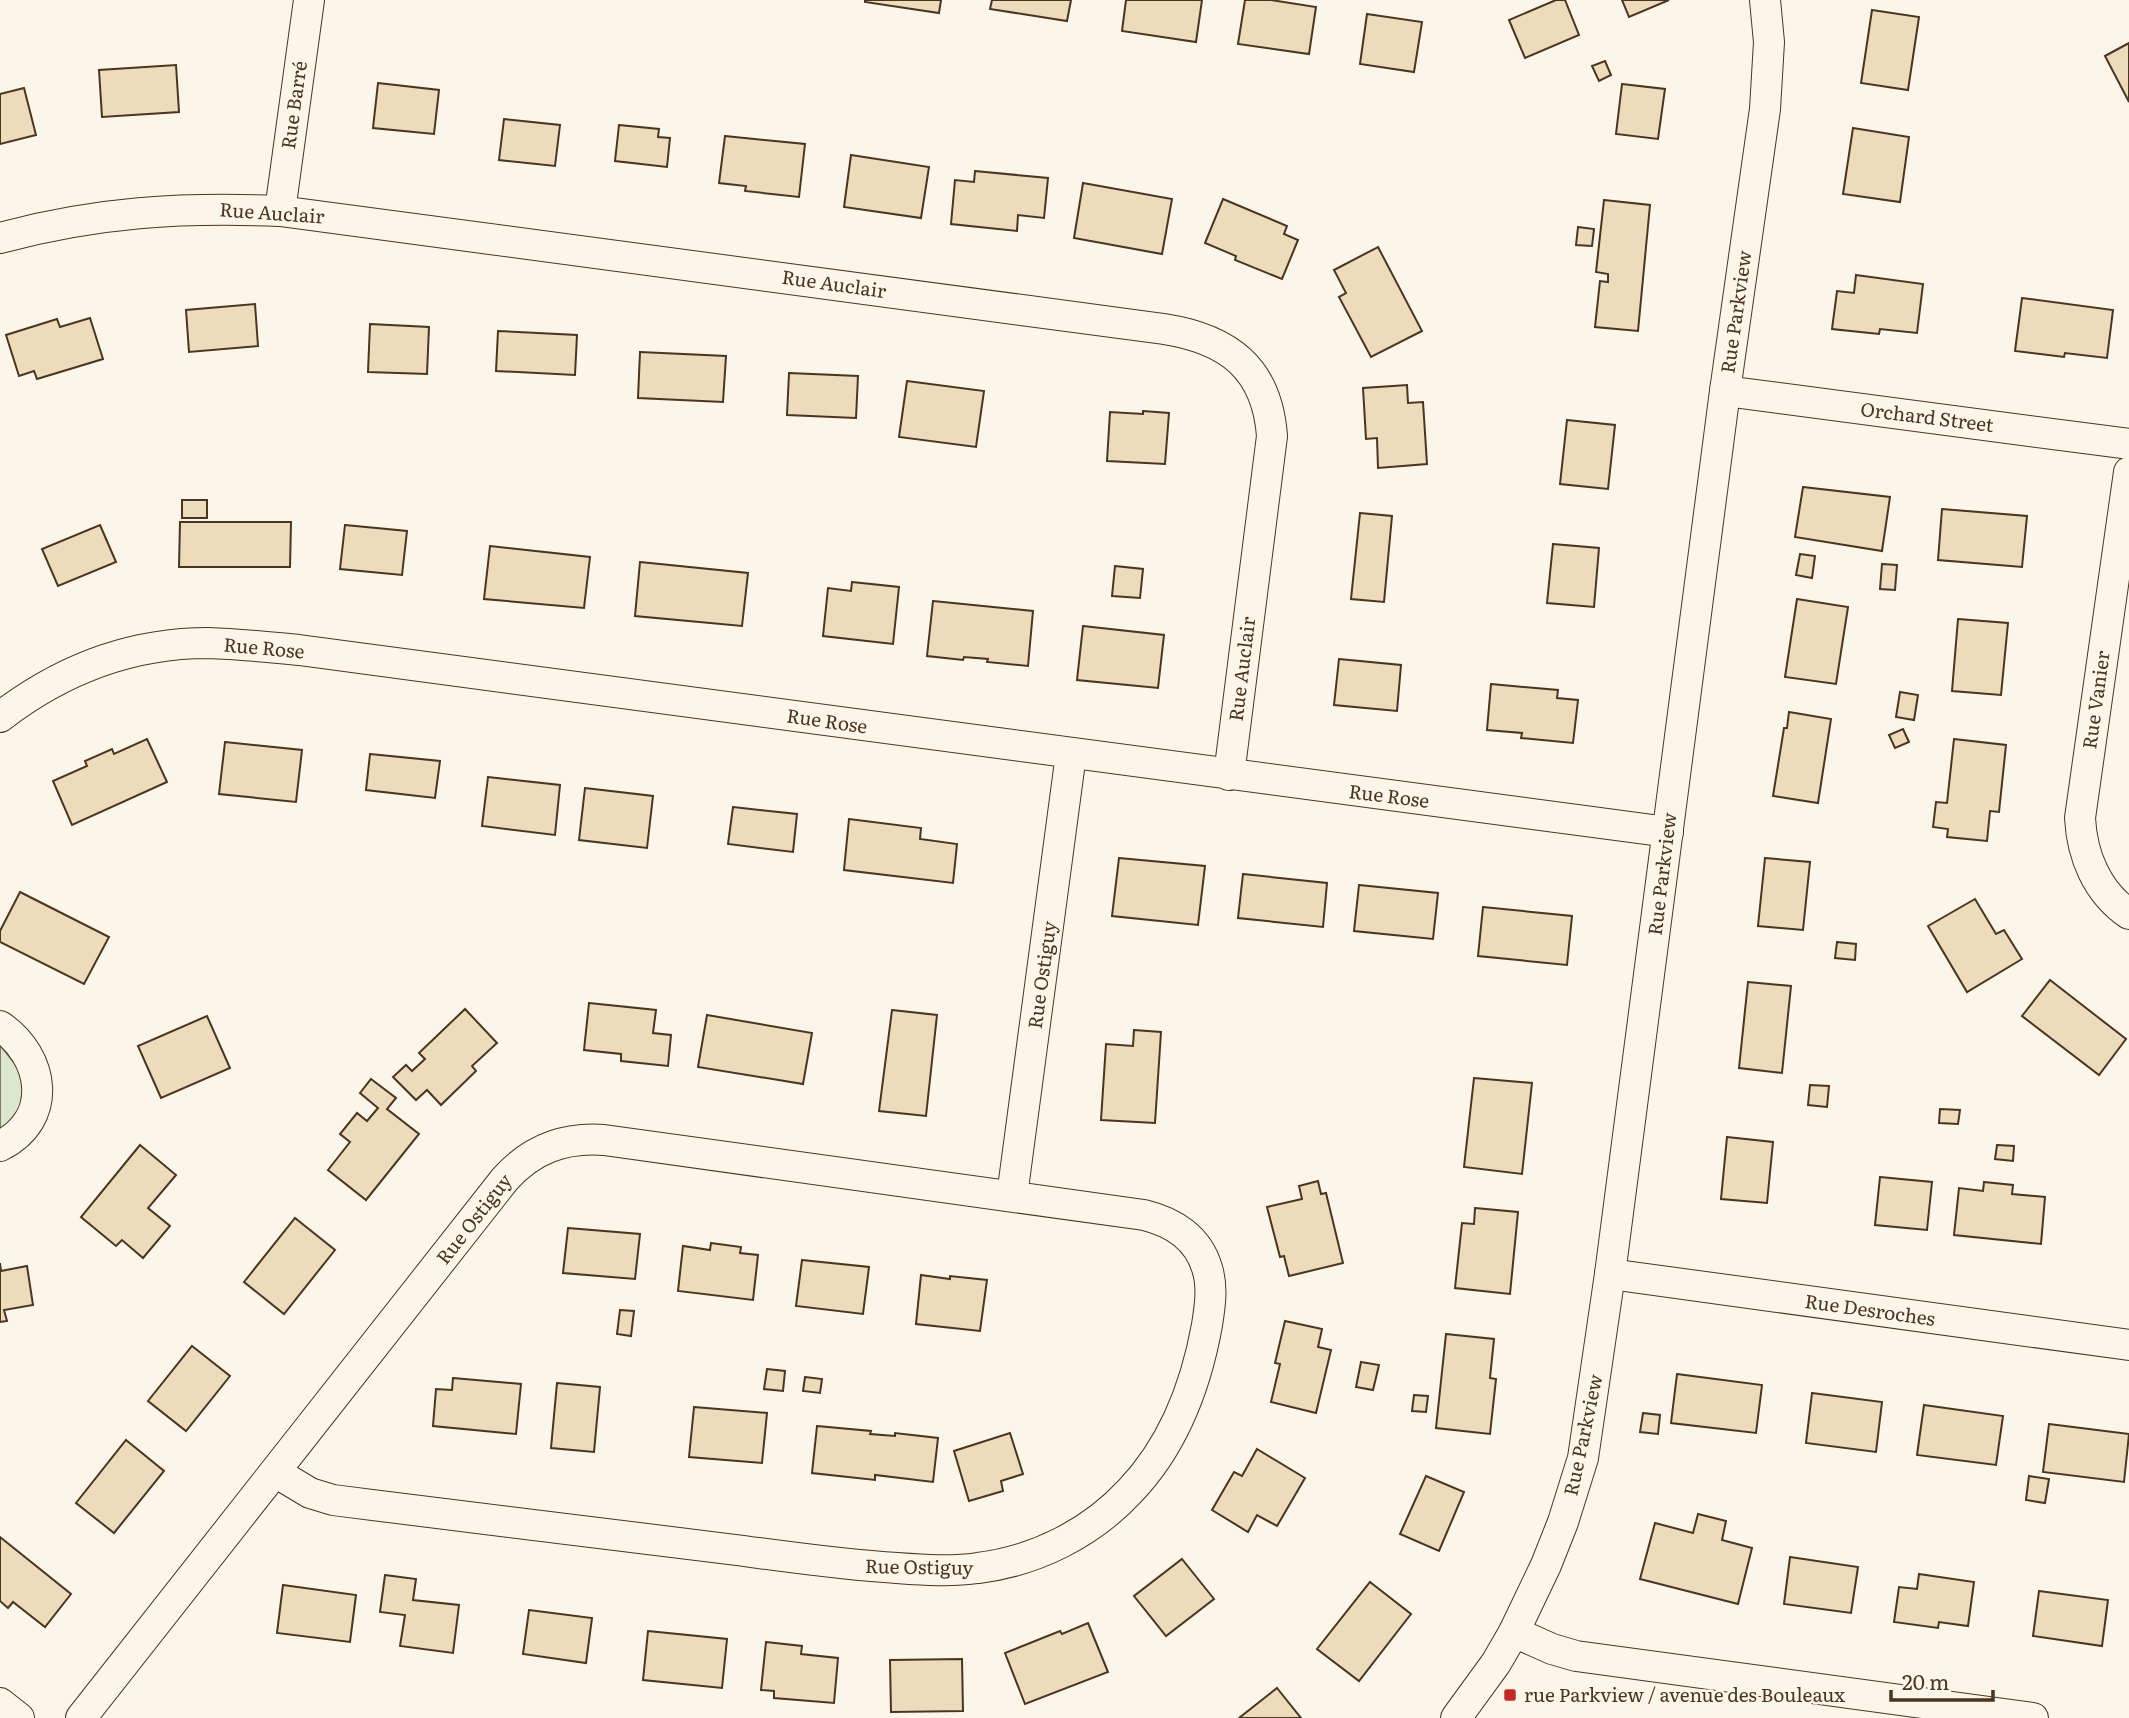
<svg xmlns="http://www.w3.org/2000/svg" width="2129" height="1718" font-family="Literata,serif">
<rect width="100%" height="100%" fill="#fbf6e9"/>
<path fill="#dce7d0" stroke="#887966" stroke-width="2" d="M0,1045l22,27 6,26 -28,35z"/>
<g fill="#ecdcbc" stroke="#4a3520" stroke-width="2">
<path d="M865,0h76l-2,13 -74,-11z"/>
<path d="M992,0h79l-4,21 -77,-12z"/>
<path d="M1126,0h76l-6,42 -74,-11z"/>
<path d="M1245,0h26l45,7 -7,47 -71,-10z"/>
<path d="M1556,0h9l14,35 -54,23 -16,-38z"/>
<path d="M1622,0h47l-40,17z"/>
<path d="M1872,10l47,7 -11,73 -47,-7z"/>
<path d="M1367,14l55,8 -8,50 -54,-8z"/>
<path d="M2129,43v59l-24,-46z"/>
<path d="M1605,61l6,14 -12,6 -7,-15z"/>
<path d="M176,65l3,47 -77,5 -3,-47z"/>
<path d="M378,83l61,7 -5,44 -61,-6z"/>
<path d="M1622,84l43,5 -7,50 -42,-5z"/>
<path d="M24,88l12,47 -36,9v-50z"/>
<path d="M504,119l56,6 -5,41 -56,-6z"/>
<path d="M619,125l40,4 -1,8 12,1 -3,29 -52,-6z"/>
<path d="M1853,128l56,9 -9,65 -57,-8z"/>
<path d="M725,136l80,8 -6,53 -54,-6 1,-5 -27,-3z"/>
<path d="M851,155l78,12 -8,51 -77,-11z"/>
<path d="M975,171l73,7 -4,40 -26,-3 -1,16 -66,-7 4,-44 19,2z"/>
<path d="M1083,183l89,16 -10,55 -88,-16z"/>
<path d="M1223,199l64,27 -3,8 14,6 -16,39 -47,-19 1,-4 -31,-13z"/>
<path d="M1604,200l46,5 -12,126 -43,-4 5,-46 8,1v-8l-12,-2z"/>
<path d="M1578,227l16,2 -2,17 -16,-1z"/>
<path d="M1378,247l44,84 -51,26 -32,-60 7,-4 -12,-23z"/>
<path d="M1856,275l67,9 -6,49 -37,-4 -1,5 -47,-5 5,-38 17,2z"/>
<path d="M2022,298l91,12 -6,48 -42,-5 -1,4 -49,-6z"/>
<path d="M255,304l3,42 -69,6 -3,-42z"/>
<path d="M90,318l13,41 -66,20 -3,-8 -15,5 -13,-41 51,-16 3,8z"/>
<path d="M370,324l59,3 -2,47 -59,-2z"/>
<path d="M498,331l79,4 -2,40 -79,-4z"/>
<path d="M640,352l86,4 -3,46 -85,-4z"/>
<path d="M789,373l69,3 -2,42 -69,-3z"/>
<path d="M907,381l77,10 -8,56 -77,-10z"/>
<path d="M1407,385l1,18 15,-1 4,62 -49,4 -1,-30 -11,1 -3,-51z"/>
<path d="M1143,411l26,2 -4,51 -58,-3 3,-49 33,2z"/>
<path d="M1567,420l48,5 -7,64 -48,-5z"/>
<path d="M1803,487l87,10 -8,54 -87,-14z"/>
<rect x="182" y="500" width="25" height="18"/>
<path d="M1942,509l85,7 -5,51 -84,-7z"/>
<path d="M1360,513l32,3 -8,86 -33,-3z"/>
<path d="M180,522h111l-1,45h-111z"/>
<path d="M100,525l16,37 -58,24 -16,-37z"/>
<path d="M345,525l62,6 -5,44 -62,-6z"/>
<path d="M1553,544l46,4 -5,59 -47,-4z"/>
<path d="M490,546l100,11 -6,51 -100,-9z"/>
<path d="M1800,554l15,2 -3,22 -16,-3z"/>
<path d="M640,562l108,11 -6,53 -107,-10z"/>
<path d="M1882,564l15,1 -2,25 -15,-1z"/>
<path d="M1115,566l28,3 -3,29 -28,-2z"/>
<path d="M852,582l47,5 -6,57 -70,-8 5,-48 23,3z"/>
<path d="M1797,599l51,8 -12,77 -51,-7z"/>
<path d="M933,601l100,10 -5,55 -41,-4 1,-3 -24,-2 -1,3 -36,-4z"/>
<path d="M1958,619l50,4 -7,72 -49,-4z"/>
<path d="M1083,626l81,9 -6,53 -81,-8z"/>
<path d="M1339,659l62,6 -4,46 -63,-6z"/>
<path d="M1491,684l67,6 -1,8 21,2 -5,43 -52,-5 1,-5 -35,-3z"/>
<path d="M1900,692l18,3 -4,25 -18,-3z"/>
<path d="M1789,712l42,7 -13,84 -45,-7 11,-68h3z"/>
<path d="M1903,729l6,13 -14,6 -6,-13z"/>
<path d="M147,739l20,43 -95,43 -19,-44 34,-15 -2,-5 27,-12 2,5z"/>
<path d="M1954,739l52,6 -7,67 -9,-1 -3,30 -40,-4 1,-8 -15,-2 3,-25 11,1z"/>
<path d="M225,742l77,8 -6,52 -77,-8z"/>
<path d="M370,754l70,7 -5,37 -69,-8z"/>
<path d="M488,777l72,8 -5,50 -73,-9z"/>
<path d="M585,788l68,8 -6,52 -68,-8z"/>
<path d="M733,807l64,7 -4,38 -65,-8z"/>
<path d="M849,819l72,9 -1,11 37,5 -4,39 -109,-13z"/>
<path d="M1119,858l86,8 -7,59 -86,-9z"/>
<path d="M1765,858l45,4 -7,68 -45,-4z"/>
<path d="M1243,874l84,9 -4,44 -85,-9z"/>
<path d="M1359,885l79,8 -5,46 -79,-8z"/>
<path d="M20,892l89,45 -25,47 -84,-42v-11z"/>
<path d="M1975,899l21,35 8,-4 18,29 -55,33 -39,-66z"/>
<path d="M1483,907l89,9 -5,49 -89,-9z"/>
<path d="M1837,942l19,2 -1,16 -20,-2z"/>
<path d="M2050,980l76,59 -27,36 -77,-59z"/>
<path d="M1748,982l43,4 -9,87 -43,-5z"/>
<path d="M589,1003l67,7 -3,23 18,2 -3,31 -47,-5v-7l-37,-4z"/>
<path d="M465,1009l32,34 -25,23 4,5 -35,34 -14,-15 -11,10 -23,-23 13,-12 6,6 13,-12 -6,-6z"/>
<path d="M892,1010l45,5 -11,101 -47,-5z"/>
<path d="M707,1015l105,18 -9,51 -105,-17z"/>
<path d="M207,1016l23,52 -69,30 -23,-52z"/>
<path d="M1134,1030l27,2 -6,91 -54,-3 5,-76 27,2z"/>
<path d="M1474,1078l58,5 -10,91 -58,-7z"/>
<path d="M371,1079l25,19 -9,11 32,25 -53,66 -38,-30 22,-28 -10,-8 17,-21 10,8 11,-13 -18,-15z"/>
<path d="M1810,1085l19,1 -2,21 -19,-2z"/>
<path d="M1940,1109l20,1 -2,14 -19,-1z"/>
<path d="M1727,1137l46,5 -6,61 -46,-4z"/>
<path d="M140,1145l36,30 -28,33 22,18 -27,32 -21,-18 -6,6 -35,-29z"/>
<path d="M1997,1145l17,1 -1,15 -18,-2z"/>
<path d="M1880,1177l52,5 -5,48 -52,-5z"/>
<path d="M1318,1181l3,13 5,-1 17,70 -54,13 -5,-20 -4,1 -13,-50 35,-8 -3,-13z"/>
<path d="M1984,1182l29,3 -1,9 33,3 -4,47 -87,-9 5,-47 24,3z"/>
<path d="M1475,1208l43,4 -8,82 -55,-6 7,-65 12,1z"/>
<path d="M295,1218l40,32 -51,64 -40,-32z"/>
<path d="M568,1228l72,6 -5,45 -72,-6z"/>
<path d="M711,1243l30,4 -1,6 18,2 -5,45 -75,-9 5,-45 27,4z"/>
<path d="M802,1260l67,7 -6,47 -67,-8z"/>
<path d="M0,1263l1,8 26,-5 6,39 -29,5 3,11 -7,1z"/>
<path d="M921,1275l29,4v-3l37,4 -7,51 -64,-7z"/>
<path d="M620,1310l14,1 -3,25 -14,-2z"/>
<path d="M1285,1321l37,8 -4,18 13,3 -15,63 -45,-11 9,-38 -5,-1z"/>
<path d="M1446,1334l48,5 -4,39 6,1 -6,55 -54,-6z"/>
<path d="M192,1346l38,30 -44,55 -38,-30z"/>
<path d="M1361,1362l18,3 -6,25 -17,-3z"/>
<path d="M767,1369l18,2 -2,20 -19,-2z"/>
<path d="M1677,1374l85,11 -6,48 -85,-10z"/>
<path d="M805,1377l17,2 -2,14 -17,-2z"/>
<path d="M453,1378l68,6 -5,50 -83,-8 3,-37 16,1z"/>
<path d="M557,1383l43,4 -6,65 -43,-4z"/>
<path d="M1812,1393l70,9 -6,50 -70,-9z"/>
<path d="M1414,1395l14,1 -2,16 -14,-1z"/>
<path d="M1924,1405l79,11 -7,49 -79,-10z"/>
<path d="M694,1407l73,6 -5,50 -73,-6z"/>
<path d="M1643,1413l17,2 -2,19 -18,-2z"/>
<path d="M2049,1424l80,10 -5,48 -81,-10z"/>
<path d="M817,1426l54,5 -1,3 25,2v-3l43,5 -5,44 -58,-7v5l-63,-7z"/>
<path d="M1010,1433l13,41 -22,7 2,10 -34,10 -15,-50z"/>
<path d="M126,1440l38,31 -50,62 -38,-30z"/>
<path d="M1257,1449l48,29 -28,48 -20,-11 -9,17 -36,-22 22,-38 8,4z"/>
<path d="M1426,1476l38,16 -25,59 -39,-17z"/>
<path d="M2029,1476l20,3 -4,24 -19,-3z"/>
<path d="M1698,1514l28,7 -4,19 30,8 -14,56 -98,-25 15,-56 38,10z"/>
<path d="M0,1537l71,57 -26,33 -32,-25 -5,6 -8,-7z"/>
<path d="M1790,1557l68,10 -7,46 -67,-9z"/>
<path d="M1182,1559l32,40 -48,37 -32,-40z"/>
<path d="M1919,1574l55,8 -6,44 -29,-4 -1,6 -44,-6 5,-35 18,2z"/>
<path d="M385,1575l31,4 -3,21 46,5 -6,48 -53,-7 5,-31 -25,-3z"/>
<path d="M1370,1582l41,32 -52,67 -42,-32z"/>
<path d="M283,1585l73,10 -6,47 -73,-9z"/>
<path d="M2039,1591l69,9 -6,46 -69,-10z"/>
<path d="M529,1610l63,8 -6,45 -63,-9z"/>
<path d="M1088,1623l20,49 -83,32 -20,-51 55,-22 2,3z"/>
<path d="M648,1631l79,8 -5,49 -79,-8z"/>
<path d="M766,1642l36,4 -1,8 37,4 -4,45 -60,-5v-7l-13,-1z"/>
<path d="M962,1659l1,52 -72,1 -1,-52z"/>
<path d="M1277,1688l24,30h-62z"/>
</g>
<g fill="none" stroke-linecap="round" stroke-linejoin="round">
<g stroke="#4a3520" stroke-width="32">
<g id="street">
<path d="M280,211l29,-211"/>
<path d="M0,238c96,-26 181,-31 280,-27l884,118c64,10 103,39 108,107l-43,339"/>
<path d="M1725,391l404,53"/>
<path d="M2129,472l-49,346c2,38 17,74 49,96"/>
<path d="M0,717c61,-47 131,-74 208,-74 31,1 61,4 91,7l1369,182"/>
<path d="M0,1026c45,31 54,93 0,120"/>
<path d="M1012,1196l59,-442"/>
<path d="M1610,1274l519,71"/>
<path d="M1514,1632l38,17 24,7 457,62"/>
<path d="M0,1703l19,15"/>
<path d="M81,1718l424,-539c27,-30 59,-42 99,-39l540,75c29,7 54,23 63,53 6,19 3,38 0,57 -11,61 -34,121 -77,166 -40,43 -95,70 -152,77 -27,4 -54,2 -81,0 -54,-3 -108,-11 -161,-18 -135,-17 -269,-33 -403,-50l-23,-7 -35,-21"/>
<path d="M1456,1718l40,-55 18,-31 32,-67 17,-43 20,-64 27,-184 115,-883 40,-282 4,-67 -4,-42"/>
</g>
</g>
<use href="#street" stroke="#fbf6e9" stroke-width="30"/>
</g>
<rect fill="#c62828" stroke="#fbf6e9" stroke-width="2.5" x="1503" y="1688" width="14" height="14" rx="3.5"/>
<g text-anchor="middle" stroke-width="5" stroke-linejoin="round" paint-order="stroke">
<g font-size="19" fill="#4a3520" stroke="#fbf6e9">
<text transform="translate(294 105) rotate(-82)" y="7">Rue Barré</text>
<text transform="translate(272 213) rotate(4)" y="7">Rue Auclair</text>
<text transform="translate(834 284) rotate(8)" y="7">Rue Auclair</text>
<text transform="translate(1736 312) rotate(-82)" y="7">Rue Parkview</text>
<text transform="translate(1927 417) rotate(7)" y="7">Orchard Street</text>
<text transform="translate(264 648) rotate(5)" y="7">Rue Rose</text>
<text transform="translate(1242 669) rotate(-83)" y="7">Rue Auclair</text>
<text transform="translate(2096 700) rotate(-82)" y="7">Rue Vanier</text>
<text transform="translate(827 721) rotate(8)" y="7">Rue Rose</text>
<text transform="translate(1389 796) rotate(7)" y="7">Rue Rose</text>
<text transform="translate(1662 874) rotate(-83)" y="7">Rue Parkview</text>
<text transform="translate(1042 975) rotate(-82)" y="7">Rue Ostiguy</text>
<text transform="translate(474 1219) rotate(-52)" y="7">Rue Ostiguy</text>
<text transform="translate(1870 1310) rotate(8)" y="7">Rue Desroches</text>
<text transform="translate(1583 1435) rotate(-78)" y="7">Rue Parkview</text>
<text transform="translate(919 1567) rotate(1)" y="7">Rue Ostiguy</text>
</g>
<g font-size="19" fill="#4a3520" stroke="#fbf6e9" text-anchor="start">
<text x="1524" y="1702">rue Parkview / avenue des Bouleaux</text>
</g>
</g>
<path d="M1891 1690v10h102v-10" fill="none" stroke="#4a3520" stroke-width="3.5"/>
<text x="1902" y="1690" font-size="21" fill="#4a3520" stroke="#fbf6e9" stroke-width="5" paint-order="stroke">20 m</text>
</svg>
